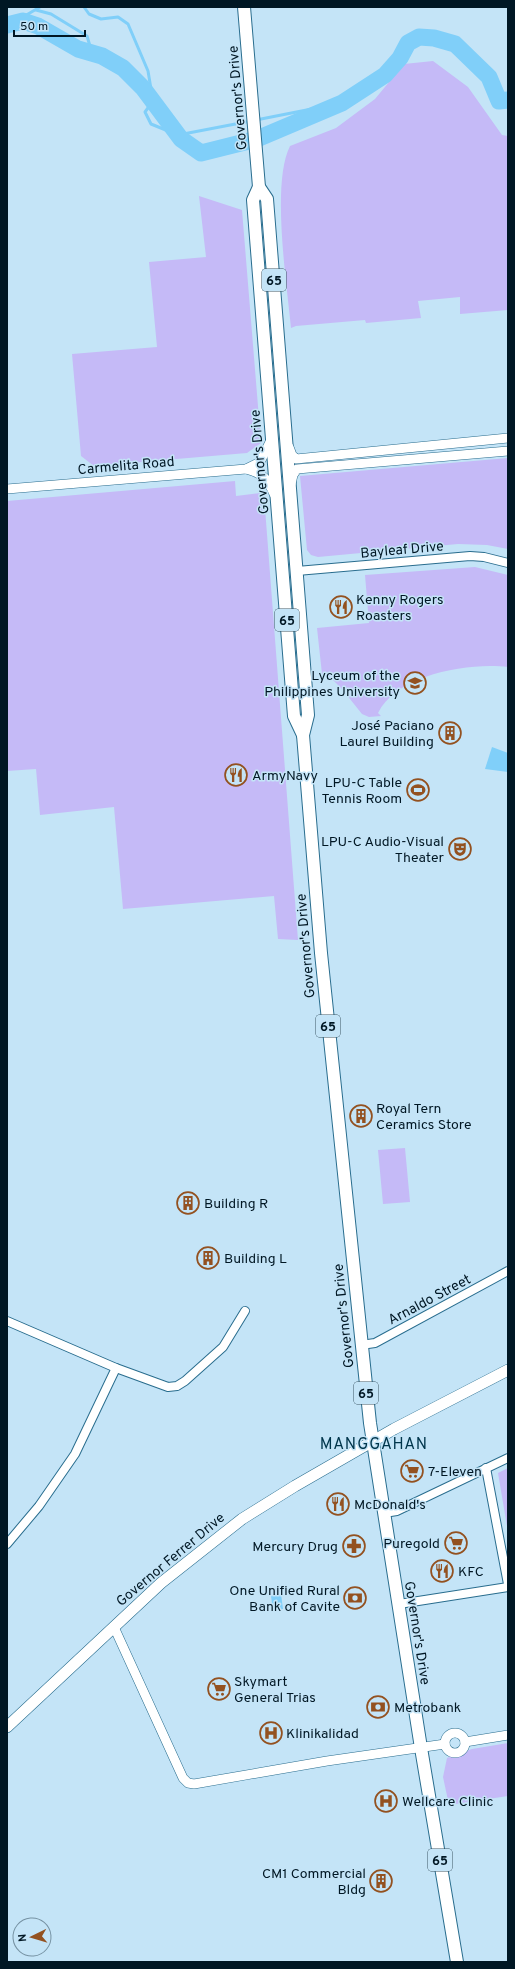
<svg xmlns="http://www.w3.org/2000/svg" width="515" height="1969" font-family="Overpass,sans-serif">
<rect width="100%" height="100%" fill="#c4e4f7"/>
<g fill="#c5baf7">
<path d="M433,61l35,26 34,48 6,1v174l-48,4v-17l-42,4 3,17 -55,5 -1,-3 -69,6 -5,2c-4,-44 -20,-144 -1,-182l46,-18 39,-29 29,-35z"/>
<path d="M199,196l43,14 19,233 -14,10 -153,13 -13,-10 -9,-102 85,-7 -8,-85 57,-5z"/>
<path d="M508,458v91l-21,-4 -29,-1 -140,13 -7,-2 -4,-5 -7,-74z"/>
<path d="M235,481l1,15 25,-3 3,2 34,445 -20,-1 -4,-43 -151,13 -9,-102 -74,8 -4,-46 -29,2v-270z"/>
<path d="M475,567l33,8v92c-38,-5 -111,7 -130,46l3,3 -12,1 -7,-3 -20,-25 -11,-11 -9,-4 -5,-46 52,-5 -4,-48z"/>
<path d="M405,1148l5,54 -27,2 -5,-54z"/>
<path d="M508,1468v64l-10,-59z"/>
<path d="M508,1743v53l-59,9 -6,-28 4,-19 25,-9z"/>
</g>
<g fill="#80cff9">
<path d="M492,747l16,6v19l-23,-3z"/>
<path d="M281,1594l2,15 -10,2 -2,-15z"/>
</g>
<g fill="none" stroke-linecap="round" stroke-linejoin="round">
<g stroke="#80cff9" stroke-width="3">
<path d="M84,7l5,7 12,5 17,-2 10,7 20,47 5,30 -8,11 6,12 27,11 73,-14"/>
<path d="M36,10l15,4 36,22 5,17"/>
<path d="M11,24l29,-17"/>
<path d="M256,120l81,-16"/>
</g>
<path stroke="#80cff9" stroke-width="17" d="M7,25l16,-4 15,5 40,23 24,7 21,12 20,20 38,51 20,14 56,-14 85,-36 43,-28 15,-17 8,-15 11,-6 15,1 21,6 34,33 10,24 9,-1"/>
<g stroke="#296d8e" stroke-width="10">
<g id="minor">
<path d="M297,571l173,-15 14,1 24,6"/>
<path d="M7,1321l109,47 52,19 9,-1 8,-5 38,-34 22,-36"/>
<path d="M361,1345l14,-2 133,-72"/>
<path d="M486,1468l22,116"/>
<path d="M384,1513l13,-2 111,-53"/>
<path d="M7,1544l32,-38 36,-52 41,-86"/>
<path d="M399,1604l109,-17"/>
</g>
</g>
<g stroke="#296d8e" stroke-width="10">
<g id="tertiary">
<path d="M289,447l3,8 4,4 212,-21"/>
<path d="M246,469c18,5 21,9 28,25"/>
<path d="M291,484l2,-9 4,-6 211,-18"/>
<path d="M7,489l239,-20 14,-7 11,-22"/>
<path d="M114,1627l69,151 5,5 6,1 133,-23 118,-17"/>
<circle cx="455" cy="1743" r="10"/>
<path d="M465,1742l43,-7"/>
</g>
</g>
<g stroke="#296d8e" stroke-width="12">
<path id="secondary" d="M7,1727l154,-144 81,-64 53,-33 99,-57 114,-59"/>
</g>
<g stroke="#296d8e" stroke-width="14">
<g id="primary">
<path d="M244,7l15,180 8,12 41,516 -5,20 18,218 49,470 51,325 36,214"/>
<path d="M259,187l-6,13 41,516 9,19"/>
</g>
</g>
<use href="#minor" stroke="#fff" stroke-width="8"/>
<use href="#tertiary" stroke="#fff" stroke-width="9"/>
<use href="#secondary" stroke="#fff" stroke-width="11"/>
<use href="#primary" stroke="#fff" stroke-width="12"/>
</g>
<defs>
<g id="restaurant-ring" transform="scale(1.15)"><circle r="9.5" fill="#c4e4f7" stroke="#935120" stroke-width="1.5"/><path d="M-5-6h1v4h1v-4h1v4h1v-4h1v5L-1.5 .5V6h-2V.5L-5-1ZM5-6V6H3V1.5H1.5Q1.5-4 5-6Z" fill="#935120"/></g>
<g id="university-ring" transform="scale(1.15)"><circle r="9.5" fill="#c4e4f7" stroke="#935120" stroke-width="1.5"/><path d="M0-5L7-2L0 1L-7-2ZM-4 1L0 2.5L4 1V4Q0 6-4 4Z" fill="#935120"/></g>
<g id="building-ring" transform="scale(1.15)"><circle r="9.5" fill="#c4e4f7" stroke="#935120" stroke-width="1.5"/><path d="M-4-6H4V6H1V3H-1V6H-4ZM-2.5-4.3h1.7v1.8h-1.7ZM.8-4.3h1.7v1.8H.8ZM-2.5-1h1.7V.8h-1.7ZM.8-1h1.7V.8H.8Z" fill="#935120"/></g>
<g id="stadium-ring" transform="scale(1.15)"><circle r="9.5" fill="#c4e4f7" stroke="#935120" stroke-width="1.5"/><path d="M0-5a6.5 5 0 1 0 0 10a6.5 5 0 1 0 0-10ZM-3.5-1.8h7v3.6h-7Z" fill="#935120"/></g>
<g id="theatre-ring" transform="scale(1.15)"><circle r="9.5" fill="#c4e4f7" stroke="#935120" stroke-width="1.5"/><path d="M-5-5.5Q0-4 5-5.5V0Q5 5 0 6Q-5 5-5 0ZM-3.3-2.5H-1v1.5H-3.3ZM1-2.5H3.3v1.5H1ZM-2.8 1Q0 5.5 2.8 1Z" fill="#935120"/></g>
<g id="supermarket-ring" transform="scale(1.15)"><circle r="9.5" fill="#c4e4f7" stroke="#935120" stroke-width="1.5"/><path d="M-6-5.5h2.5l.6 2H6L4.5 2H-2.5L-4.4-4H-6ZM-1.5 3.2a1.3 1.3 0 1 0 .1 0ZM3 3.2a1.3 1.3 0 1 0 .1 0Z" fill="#935120"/></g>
<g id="pharmacy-ring" transform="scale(1.15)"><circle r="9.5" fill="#c4e4f7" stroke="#935120" stroke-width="1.5"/><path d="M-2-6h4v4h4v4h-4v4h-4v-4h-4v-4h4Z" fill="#935120"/></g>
<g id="bank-ring" transform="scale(1.15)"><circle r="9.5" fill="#c4e4f7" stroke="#935120" stroke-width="1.5"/><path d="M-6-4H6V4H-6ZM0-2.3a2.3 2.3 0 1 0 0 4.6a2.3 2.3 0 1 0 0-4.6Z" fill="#935120"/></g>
<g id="hospital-ring" transform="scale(1.15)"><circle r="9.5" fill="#c4e4f7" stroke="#935120" stroke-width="1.5"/><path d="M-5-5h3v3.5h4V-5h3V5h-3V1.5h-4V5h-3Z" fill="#935120"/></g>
</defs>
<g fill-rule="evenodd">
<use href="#restaurant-ring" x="341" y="607"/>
<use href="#university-ring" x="415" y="683"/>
<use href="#building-ring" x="450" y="733"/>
<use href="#restaurant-ring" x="236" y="775"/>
<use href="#stadium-ring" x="418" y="790"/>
<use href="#theatre-ring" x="460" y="849"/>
<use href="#building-ring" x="361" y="1116"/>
<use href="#building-ring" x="188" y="1203"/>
<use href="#building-ring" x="208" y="1258"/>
<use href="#supermarket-ring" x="412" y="1471"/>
<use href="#restaurant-ring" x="338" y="1504"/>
<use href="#supermarket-ring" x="456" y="1543"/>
<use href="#pharmacy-ring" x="354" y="1546"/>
<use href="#restaurant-ring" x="442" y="1571"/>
<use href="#bank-ring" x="355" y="1598"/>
<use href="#supermarket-ring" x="219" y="1689"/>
<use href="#bank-ring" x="378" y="1707"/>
<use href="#hospital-ring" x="271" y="1733"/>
<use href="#hospital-ring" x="386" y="1801"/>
<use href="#building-ring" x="381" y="1881"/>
</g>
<g text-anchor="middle" stroke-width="3" stroke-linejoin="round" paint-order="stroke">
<g fill="#c4e4f7" stroke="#3b5463" stroke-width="1">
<rect x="262" y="269" width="24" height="22" rx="3"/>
<rect x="275" y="609" width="24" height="22" rx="3"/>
<rect x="316" y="1015" width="24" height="22" rx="3"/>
<rect x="354" y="1382" width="24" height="22" rx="3"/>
<rect x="428" y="1849" width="24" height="22" rx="3"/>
</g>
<g font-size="13" font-weight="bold" fill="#001724">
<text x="274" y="285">65</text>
<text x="287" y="625">65</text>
<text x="328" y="1031">65</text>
<text x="366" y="1398">65</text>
<text x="440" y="1865">65</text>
</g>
<g font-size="14" fill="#001724" stroke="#c4e4f7">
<text transform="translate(237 98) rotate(-95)" y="5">Governor's Drive</text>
<text transform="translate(259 462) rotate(-95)" y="5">Governor's Drive</text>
<text transform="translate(126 465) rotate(-5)" y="5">Carmelita Road</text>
<text transform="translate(402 549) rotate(-5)" y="5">Bayleaf Drive</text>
<text transform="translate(305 946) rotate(-95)" y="5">Governor's Drive</text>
<text transform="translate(429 1299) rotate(-28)" y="5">Arnaldo Street</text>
<text transform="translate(343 1316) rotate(-96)" y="5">Governor's Drive</text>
<text transform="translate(170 1559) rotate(-40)" y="5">Governor Ferrer Drive</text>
<text transform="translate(418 1633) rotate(81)" y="5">Governor's Drive</text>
</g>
<g font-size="14" fill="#001724" stroke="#c4e4f7" text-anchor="start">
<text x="356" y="604">Kenny Rogers<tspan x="356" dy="16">Roasters</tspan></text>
<text x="400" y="680" text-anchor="end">Lyceum of the<tspan x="400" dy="16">Philippines University</tspan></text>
<text x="434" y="730" text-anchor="end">José Paciano<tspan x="434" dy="16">Laurel Building</tspan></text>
<text x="252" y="780">ArmyNavy</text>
<text x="402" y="787" text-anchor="end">LPU-C Table<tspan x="402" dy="16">Tennis Room</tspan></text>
<text x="444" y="846" text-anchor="end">LPU-C Audio-Visual<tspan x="444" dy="16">Theater</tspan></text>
<text x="376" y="1113">Royal Tern<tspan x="376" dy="16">Ceramics Store</tspan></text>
<text x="204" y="1208">Building R</text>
<text x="224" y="1263">Building L</text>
<text x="428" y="1476">7-Eleven</text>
<text x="354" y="1509">McDonald's</text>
<text x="440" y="1548" text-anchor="end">Puregold</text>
<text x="338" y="1551" text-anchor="end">Mercury Drug</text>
<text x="458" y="1576">KFC</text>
<text x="340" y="1595" text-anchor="end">One Unified Rural<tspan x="340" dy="16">Bank of Cavite</tspan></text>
<text x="234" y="1686">Skymart<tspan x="234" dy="16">General Trias</tspan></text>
<text x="394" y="1712">Metrobank</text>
<text x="286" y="1738">Klinikalidad</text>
<text x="402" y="1806">Wellcare Clinic</text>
<text x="366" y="1878" text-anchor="end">CM1 Commercial<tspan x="366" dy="16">Bldg</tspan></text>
</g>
<g font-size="16" letter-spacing="1" fill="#00354b" stroke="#c4e4f7">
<text x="374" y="1449">MANGGAHAN</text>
</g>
</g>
<rect width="515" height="1969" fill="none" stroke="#001724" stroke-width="16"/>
<g transform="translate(32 1937) rotate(265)"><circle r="19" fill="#c4e4f7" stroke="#7692a3"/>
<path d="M0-3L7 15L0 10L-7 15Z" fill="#935120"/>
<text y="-6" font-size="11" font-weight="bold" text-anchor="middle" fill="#001724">N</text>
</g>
<path d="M14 30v6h71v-6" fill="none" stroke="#001724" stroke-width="2"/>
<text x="20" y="30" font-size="12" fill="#001724" stroke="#c4e4f7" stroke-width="3" paint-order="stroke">50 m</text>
</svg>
